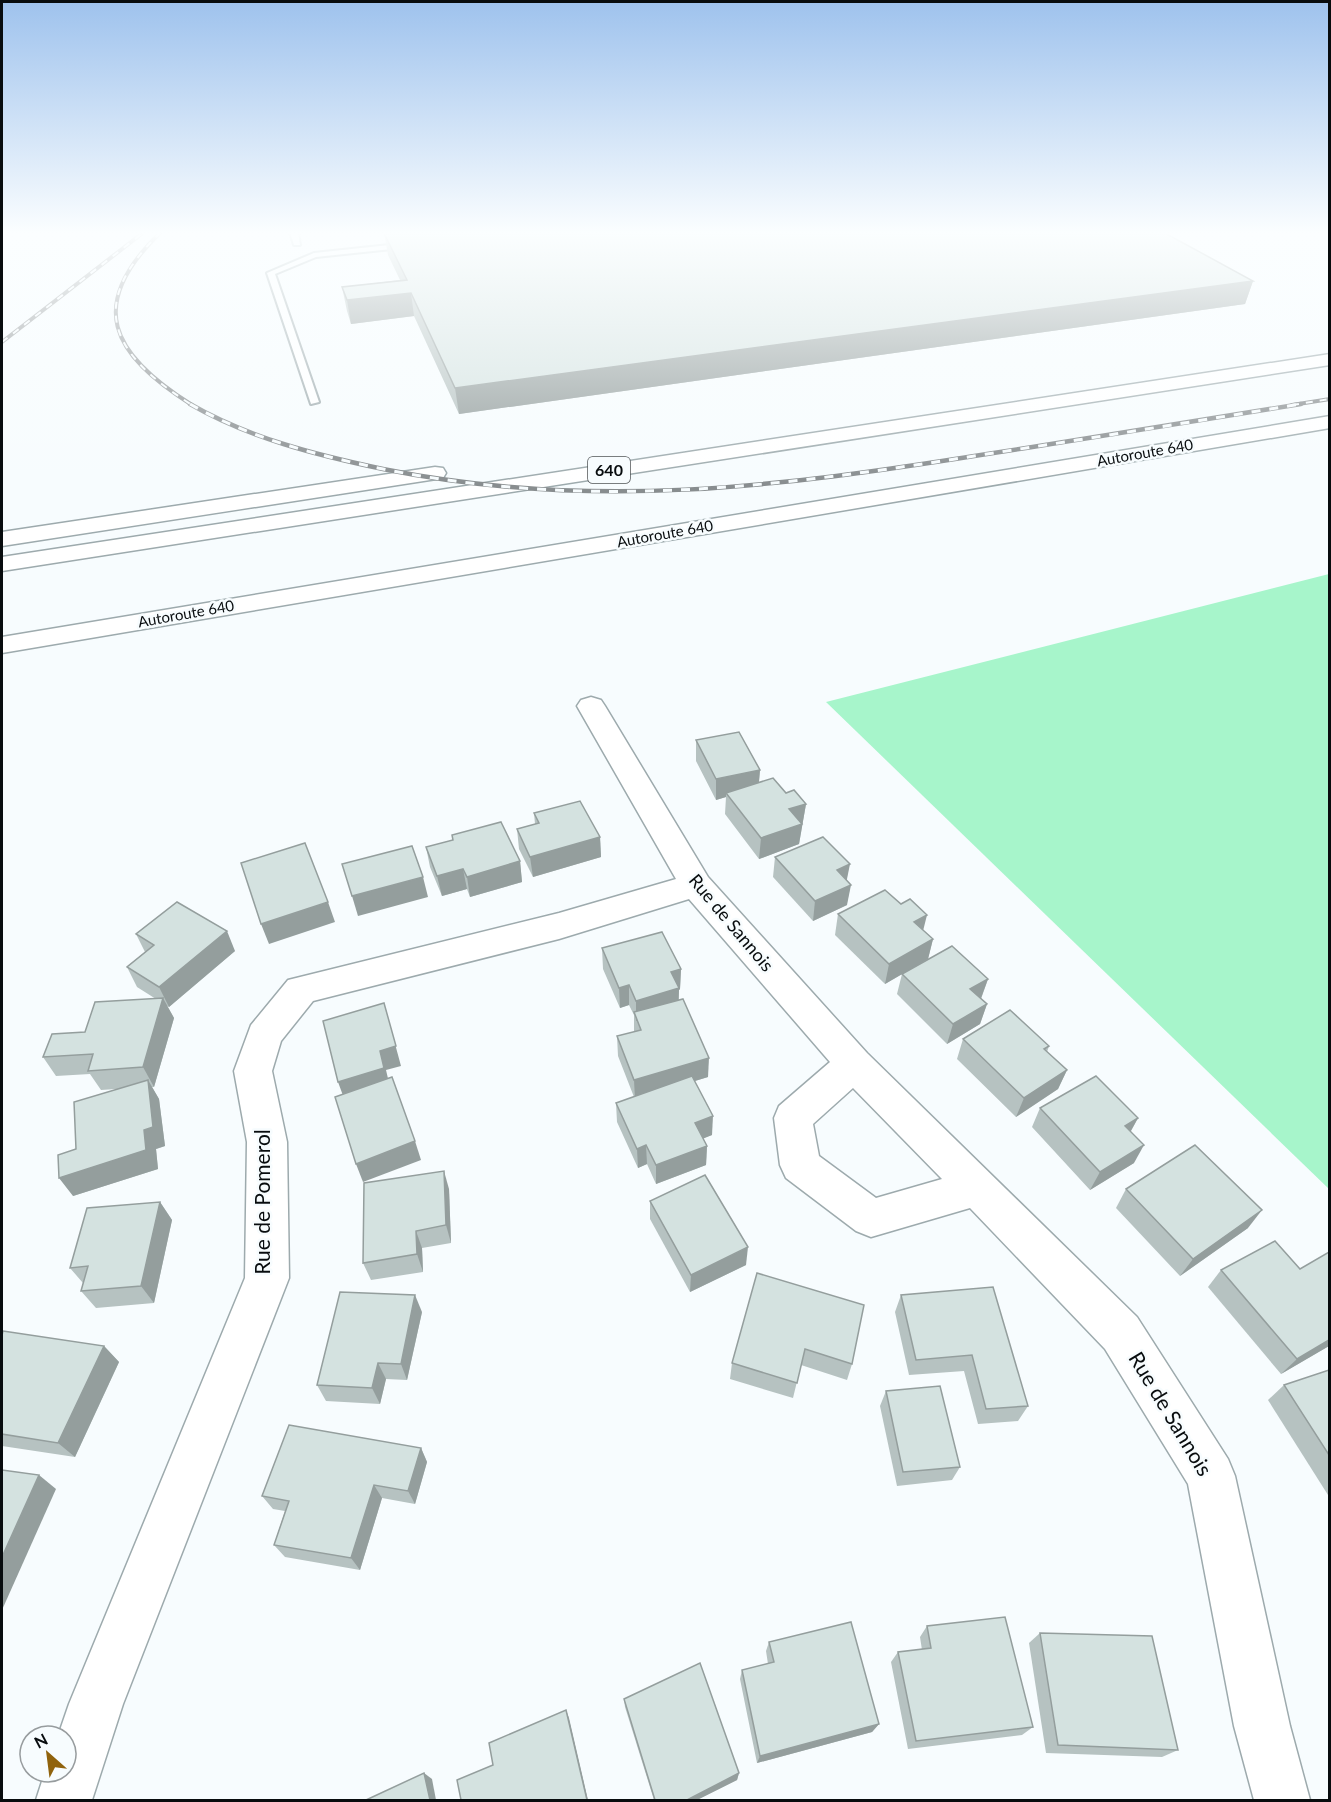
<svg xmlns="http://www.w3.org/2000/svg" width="1331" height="1802" font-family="Lato,sans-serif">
<rect width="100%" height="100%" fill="#f7fcfe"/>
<path fill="#a7f5cb" d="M1329,574h1l-1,615 -503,-487z"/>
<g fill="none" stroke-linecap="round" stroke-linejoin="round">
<g stroke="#9daaad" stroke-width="4">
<g id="service">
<path d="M290,232h8l2,13h-6z"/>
<path d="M408,243l4,2 -1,2 -95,10 -41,17 44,128 -8,2 -44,-131 47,-20z"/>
</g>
</g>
<g stroke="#9daaad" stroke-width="3">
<path id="minor" d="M591,697l10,3 4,6 103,171 159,176 270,264 91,142 7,17 55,250 20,74h-56l-20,-74 -46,-242 -83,-135 -135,-141 -99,29 -15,-6 -70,-53 -6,-13 -6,-47 5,-12 51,-44 -141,-163 -130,40 -246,62 -32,40 -9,30 15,71 2,136 -166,426 -31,96h-56l9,-28h21v-36h-8l11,-32 176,-426 2,-136 -13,-71 17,-46 37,-45 271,-67 117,-34 -99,-173 4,-6zM853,1088l89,91 -66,19 -57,-42 -6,-32z"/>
</g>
<g stroke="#9daaad" stroke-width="3">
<g id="motorway">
<path d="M1330,354v11l-1328,206v-14z"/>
<path d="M1330,416v12l-1328,225v-16z"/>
<path d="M435,467l8,1 3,5 -3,5 -441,68v-14z"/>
</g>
</g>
<use href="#service" fill="#fff" fill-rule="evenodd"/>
<use href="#minor" fill="#fff" fill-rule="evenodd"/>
<use href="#motorway" fill="#fff" fill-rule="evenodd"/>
<g stroke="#888d8f" stroke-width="4">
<g id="rail-far1">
<path d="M161,232c-76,73 -50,122 31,173"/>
<path d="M2,342l142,-110"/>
<path d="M1292,405l38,-6"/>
</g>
</g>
<g stroke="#888d8f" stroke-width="4.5">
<path id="rail" d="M190,404c59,34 126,51 193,65 209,42 396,18 604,-15 105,-16 210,-33 314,-50"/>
</g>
<use href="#rail-far1" stroke="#f7fcfe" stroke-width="2" stroke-dasharray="7" stroke-linecap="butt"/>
<use href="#rail" stroke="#f7fcfe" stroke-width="3" stroke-dasharray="9" stroke-linecap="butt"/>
</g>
<g fill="#b6c2c1">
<path d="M384,233l869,48 -8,23 -786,110 -45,-98 -63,8 -4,-13 -5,-24 58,-7 -12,-25z"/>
<path d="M696,740l64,30 -1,13 27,10 20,11 -7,40 -40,15 -34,-45 1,-17 -10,3 -20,-39z"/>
<path d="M534,813l66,24 1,20 -68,20 -14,-28 -2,-20 18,-5z"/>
<path d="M452,835l68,26 2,21 -52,15 -3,-8 -25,7 -12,-29 -4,-20 27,-7z"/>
<path d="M775,857l72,24v24l-34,16 -40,-44z"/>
<path d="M838,914l85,17 10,8 -5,20 -43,25 -50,-49z"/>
<path d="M136,934l99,17 -66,56 -2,-1 7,12 -20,69h-2l7,12 6,47 -9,3 2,20 -85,27 3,-47 40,-60 -15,1 -11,-16 -34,2 -13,-19 42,-25 71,-33 -19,-12 -10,-20 18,-15z"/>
<path d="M602,948l79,21 -1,20 -1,1v10l29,77 -13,4 17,54 -9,3 4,8 -1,19 -50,19 -9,-20 -9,4 -21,-46 -1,-19 18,-6 -16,-41 -1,-20 17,-4v-17l-5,-10 -9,3 -17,-39z"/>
<path d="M902,974l86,5 -7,20 6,5 -7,20 -33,20 -50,-50z"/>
<path d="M963,1039l86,7 -2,6 20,18 -9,19 -42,28 -59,-58z"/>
<path d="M1040,1108l98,10 -7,13 3,32 -44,27 -58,-63z"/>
<path d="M449,1189l2,54 -29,5 1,24 -52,8 -8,-17z"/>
<path d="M1126,1189l122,39 -68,48 -64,-68z"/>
<path d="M650,1201l96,64 -56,27 -40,-73z"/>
<path d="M160,1202l12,18 -18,83 -58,5 -15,-17 2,-8 -13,-15z"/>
<path d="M1300,1269l29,77 -48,28 -73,-87 13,-17z"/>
<path d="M757,1273l95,91 -5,16 -46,-15 -8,33 -63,-19 2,-16z"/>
<path d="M993,1287l35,119 -10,15 -40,3 -14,-53 -55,4 -14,-63 6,-17z"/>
<path d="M422,1312l-15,68 -21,-1 -6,25 -54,-3 -9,-16z"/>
<path d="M2,1335l102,11 15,16 -44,95 -73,-11z"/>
<path d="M1329,1370v125h-1l-60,-95 16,-15z"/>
<path d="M886,1391l74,76 -8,13 -55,6 -17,-80z"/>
<path d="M421,1448l6,14 -12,42 -33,-6 -22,72 -75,-13 -11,-12 11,-34 -12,-2 -11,-13z"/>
<path d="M927,1626l106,101 -11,8 -114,14 -17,-87 7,-10 24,-2 -2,-13z"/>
<path d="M1040,1633l138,117 -16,7 -116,-4 -17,-110z"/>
<path d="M769,1642l110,82 -7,8 -115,31 -17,-84 2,-9 26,-6 -2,-13z"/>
<path d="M624,1699l115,74 -2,7 -40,20h-43l-29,-93z"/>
</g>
<g fill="#949e9d">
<path d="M1253,281l-8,23 -786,110 -4,-26z"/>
<path d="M411,293l3,23 -63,8 -4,-24z"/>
<path d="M760,770l-2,21 -32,2v4l-10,3v-21z"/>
<path d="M806,804l-7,40 -40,15 2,-21 28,-29z"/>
<path d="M600,837l1,20 -68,20 -3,-20z"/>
<path d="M520,861l2,21 -52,15 -3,-20z"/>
<path d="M850,864l-4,20 -9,-14z"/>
<path d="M463,869l4,20 -25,7 -5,-20z"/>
<path d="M423,877l5,20 -70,19 -6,-20z"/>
<path d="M851,885l-4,20 -34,16 2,-20z"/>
<path d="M328,902l7,20 -66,22 -8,-20z"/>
<path d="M927,915l-5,20 -8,-13z"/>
<path d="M227,931l8,20 -66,56 -10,-20z"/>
<path d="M933,939l-5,20 -43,25 4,-20z"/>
<path d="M681,969l-1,20 -1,1 -1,18 -42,13v-20l35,-29z"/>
<path d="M988,979l-7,19 -17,11 6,-20z"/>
<path d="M629,985v20l-9,3 -1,-20z"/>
<path d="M163,998l11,20 -20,69 -11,-20z"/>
<path d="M384,1003l17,63 -15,4 4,17 -45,14 -7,-19 42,-31z"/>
<path d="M987,1004l-7,20 -33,20 6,-20z"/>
<path d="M709,1058l-1,19 -73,22 -1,-19z"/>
<path d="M1067,1070l-9,19 -42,28 8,-19z"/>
<path d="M148,1080l11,19 6,47 -9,3 2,20 -85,27 -14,-18 85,-48z"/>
<path d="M713,1116l-1,19 -17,7v-19z"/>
<path d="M1138,1118l-10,18 -3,-10z"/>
<path d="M415,1141l6,19 -58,22 -7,-18z"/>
<path d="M646,1145l1,19 -9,4 -1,-19z"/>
<path d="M1144,1145l-10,18 -44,27 10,-18z"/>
<path d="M707,1146l-1,19 -50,19v-19z"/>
<path d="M444,1171l5,18 2,54 -5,-18z"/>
<path d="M160,1202l12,18 -18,83 -13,-17z"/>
<path d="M1262,1210l-14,18 -68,48 13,-17z"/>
<path d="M416,1231l6,17 1,24 -6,-18z"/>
<path d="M748,1247l-2,18 -56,27 1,-17z"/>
<path d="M415,1295l7,17 -15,68 -6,-16z"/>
<path d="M1329,1340v6l-48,28 16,-15z"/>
<path d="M104,1346l15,16 -44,95 -17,-14z"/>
<path d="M378,1363l8,16 -6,25 -8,-16z"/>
<path d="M421,1448l6,14 -12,42 -7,-13z"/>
<path d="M39,1475l17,14 -54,121v-53z"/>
<path d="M374,1485l8,13 -22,72 -9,-12z"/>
<path d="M566,1710l3,8 19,82h-1z"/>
<path d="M879,1724l-7,8 -115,31 3,-7z"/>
<path d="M424,1773l8,6 4,21h-6z"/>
<path d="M739,1773l-2,7 -40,20h-10z"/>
</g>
<g fill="#d4e2e0" stroke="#949e9d" stroke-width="1.5">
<path d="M386,232h777l90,49 -798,107 -44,-95 -64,7 -5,-13 65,-7 -23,-47z"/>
<path d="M739,732l21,38 -44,9 -20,-39z"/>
<path d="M773,778l13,15 8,-3 12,14 -17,5 13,15 -41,14 -35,-45z"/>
<path d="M580,801l20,36 -70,20 -13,-28 22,-6 -5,-10z"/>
<path d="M501,822l19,39 -53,16 -4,-8 -26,7 -11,-29 27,-7 -1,-5z"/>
<path d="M823,837l27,27 -13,6 14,15 -36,16 -40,-44z"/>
<path d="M305,843l23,59 -67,22 -20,-61z"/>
<path d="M412,846l11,31 -71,19 -10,-32z"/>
<path d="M885,890l16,14 9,-5 17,16 -13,7 19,17 -44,25 -51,-50z"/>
<path d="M177,902l50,29 -68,56 -32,-20 27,-22 -18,-11z"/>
<path d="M662,932l19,37 -10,3 8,16 -43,13 -7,-16 -10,3 -17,-40z"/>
<path d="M952,946l36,33 -18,10 17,15 -34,20 -51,-50z"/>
<path d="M163,998l-20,69 -55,4 5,-17 -50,3 9,-23 33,-2 10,-30z"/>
<path d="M683,999l26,59 -75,22 -17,-44 24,-6 -7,-18z"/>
<path d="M384,1003l12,43 -16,5 4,17 -46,14 -15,-61z"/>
<path d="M1010,1010l39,36 -5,3 23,21 -43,28 -61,-59z"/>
<path d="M692,1076l21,40 -18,7 12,23 -51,19 -10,-20 -9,4 -21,-46z"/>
<path d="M1096,1076l42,42 -13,8 19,19 -44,27 -60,-64z"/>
<path d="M392,1077l23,64 -59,23 -21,-67z"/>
<path d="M148,1080l5,47 -9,3 2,20 -87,28 -1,-23 18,-6 -2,-47z"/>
<path d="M1195,1145l67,65 -69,49 -67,-70z"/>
<path d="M444,1171l2,54 -30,6 1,23 -54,9 1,-80z"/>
<path d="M705,1175l43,72 -57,28 -41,-74z"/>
<path d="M160,1202l-19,84 -60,5 7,-25 -18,2 17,-60z"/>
<path d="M1275,1241l25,28 29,-17v88l-32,19 -76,-89z"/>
<path d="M757,1273l107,32 -12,59 -47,-15 -8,34 -65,-20z"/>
<path d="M993,1287l35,119 -42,3 -14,-54 -56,5 -15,-65z"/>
<path d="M340,1292l75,3 -14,69 -23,-1 -6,25 -55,-3z"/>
<path d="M3,1331l101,15 -46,97 -56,-9v-99z"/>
<path d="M1329,1370v85l-45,-70z"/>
<path d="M940,1386l20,81 -57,5 -17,-81z"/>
<path d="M289,1425l132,23 -13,43 -34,-6 -23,73 -77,-13 15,-44 -27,-5z"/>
<path d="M2,1470l37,5 -37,82z"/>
<path d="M1005,1617l28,110 -117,14 -18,-89 33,-4 -4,-22z"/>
<path d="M851,1622l28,102 -119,32 -18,-86 32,-8 -5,-20z"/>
<path d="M1040,1633l112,3 26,114 -120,-5z"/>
<path d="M700,1663l39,110 -52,27h-32l-31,-101z"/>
<path d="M566,1710l21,90h-126l-4,-20 36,-15 -4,-22z"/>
<path d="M424,1773l6,27h-64z"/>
</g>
<linearGradient id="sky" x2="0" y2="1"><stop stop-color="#9ec2ed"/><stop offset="0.48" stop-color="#fbfeff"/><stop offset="1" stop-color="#fbfeff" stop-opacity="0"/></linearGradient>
<rect width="1331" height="485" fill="url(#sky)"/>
<g text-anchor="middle" stroke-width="5" stroke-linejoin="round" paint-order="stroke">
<g font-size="15" fill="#080c0e" stroke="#f7fcfe">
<text transform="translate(1145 453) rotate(-10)" y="5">Autoroute 640</text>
<text transform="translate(665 534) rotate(-10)" y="5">Autoroute 640</text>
<text transform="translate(186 614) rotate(-10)" y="5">Autoroute 640</text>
</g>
<rect fill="#f7fcfe" stroke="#505456" stroke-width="1.5" x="588" y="457" width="42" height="26" rx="4.5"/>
<g font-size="16" font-weight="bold" fill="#080c0e">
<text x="609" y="476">640</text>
</g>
<g font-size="18" fill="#080c0e" stroke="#f7fcfe">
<text transform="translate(731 923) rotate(50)" y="6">Rue de Sannois</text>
</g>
<g font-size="21" fill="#080c0e" stroke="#f7fcfe">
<text transform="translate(263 1202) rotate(-90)" y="7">Rue de Pomerol</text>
<text transform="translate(1170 1414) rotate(59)" y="7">Rue de Sannois</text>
</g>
</g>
<rect width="1331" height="1802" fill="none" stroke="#080c0e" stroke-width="6"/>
<g transform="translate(48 1754) rotate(332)"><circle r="28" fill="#f7fcfe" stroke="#979c9e" stroke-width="1.5"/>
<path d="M0-4.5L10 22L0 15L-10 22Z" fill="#90630d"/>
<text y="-9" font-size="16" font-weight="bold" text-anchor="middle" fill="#080c0e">N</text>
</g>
</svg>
